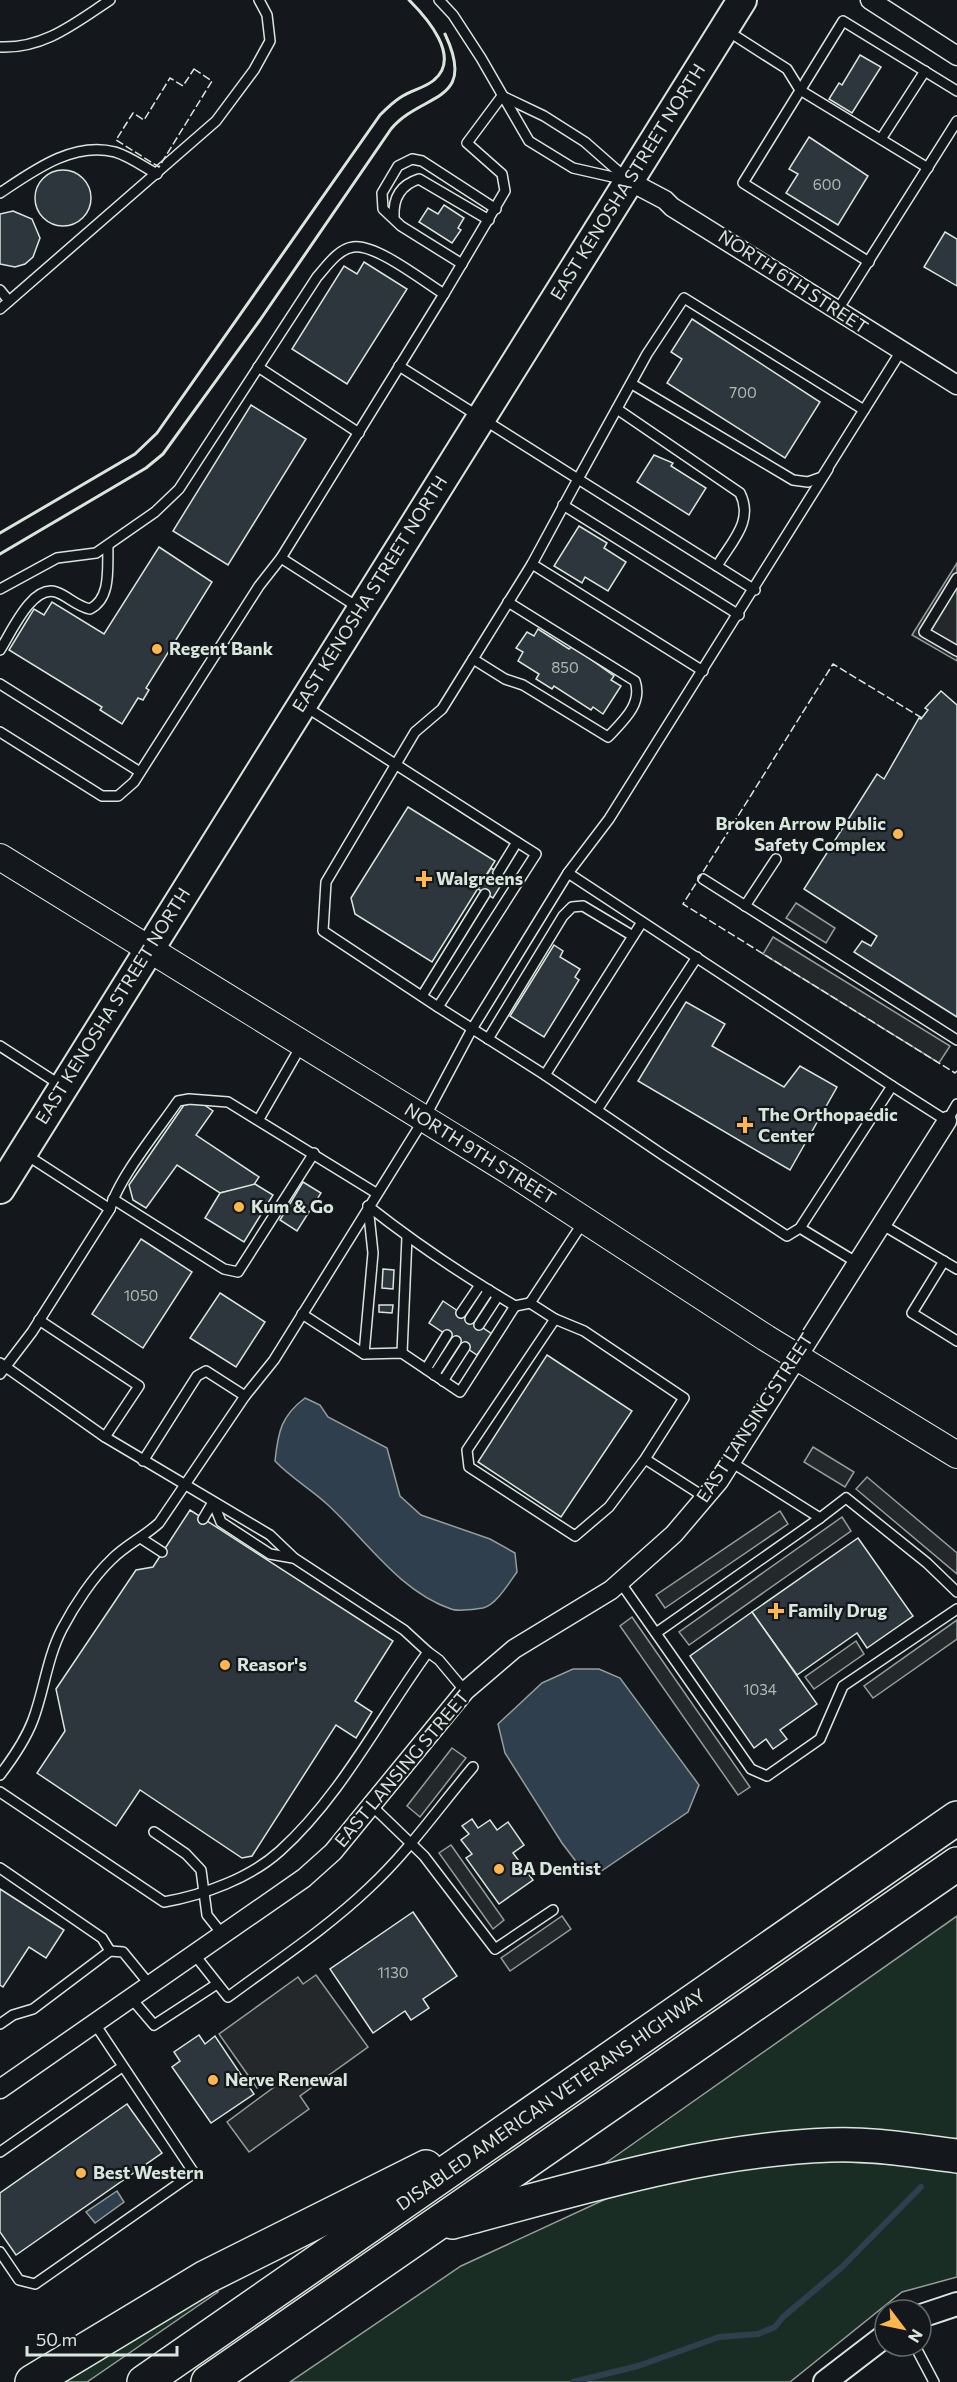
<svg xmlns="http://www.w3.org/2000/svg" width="957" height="2382" font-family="Commissioner,sans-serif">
<rect width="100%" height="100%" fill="#14181c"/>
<g fill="#1a2d24" stroke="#939e99" stroke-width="1.5">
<path d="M957,1916v231l-357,20z"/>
<path d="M795,2159l121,7 41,7v104l-55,15 -112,90h-500l171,-116 147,-68 102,-26z"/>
<path d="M207,2288l11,4 -131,90h-27z"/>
</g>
<g fill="#24282b" stroke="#939e99" stroke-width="1.5">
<path d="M957,563v98l-45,-26z"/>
<path d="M796,903l39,25 -9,15 -40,-25z"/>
<path d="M773,937l177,109 -11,17 -176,-109z"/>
<path d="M813,1447l41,25 -9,15 -41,-25z"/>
<path d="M867,1477l90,76v21l-101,-85z"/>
<path d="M780,1511l8,13 -123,84 -9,-13z"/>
<path d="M842,1517l9,14 -162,114 -10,-13z"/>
<path d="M632,1617l118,170 -12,8 -118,-169z"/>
<path d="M957,1620v19l-84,59 -9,-12z"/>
<path d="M856,1641l8,13 -50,35 -9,-12z"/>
<path d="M452,1748l14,10 -46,59 -13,-11z"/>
<path d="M451,1845l53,75 -11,9 -54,-76z"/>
<path d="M562,1916l9,13 -61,42 -9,-13z"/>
<path d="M316,1975l52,72 -68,49 9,13 -60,43 -22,-30 47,-35 -5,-7 -12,8 -38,-54 79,-57 5,7z"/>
</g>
<g fill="#2f3f4d" stroke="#939e99" stroke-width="1.5">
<path d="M305,1398l15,7 8,12 59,31 13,48 21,19 69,24 25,14 2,19c-8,11 -21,33 -34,36 -9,1 -25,4 -32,1 -52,-18 -85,-69 -123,-104 -17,-16 -37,-27 -53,-44 3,-29 6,-45 30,-63z"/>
<path d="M573,1669h26l21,9 79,107 -11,27 -91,62 -13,-2 -22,-29 -57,-90 -7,-29 44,-41z"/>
<path d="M117,2191l7,11 -29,21 -9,-11z"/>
</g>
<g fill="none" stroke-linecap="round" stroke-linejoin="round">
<path stroke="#2f3f4d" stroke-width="6" d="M573,2382l65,-16 81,-29 39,-3 17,-7 8,-10 58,-49 80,-81"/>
</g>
<g fill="#2c363c" stroke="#d8e6dc" stroke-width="1.5">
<path d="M860,55l21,12 -29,46 -23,-14 10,-16 3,2z"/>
<path d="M809,137l59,39 -30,49 -52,-32 12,-19 -9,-5z"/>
<circle cx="63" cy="198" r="28"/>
<path d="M444,205l20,13 -6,10 3,2 -9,13 -33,-21 9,-14 10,6z"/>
<path d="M13,211l19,8 8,19 -7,19 -8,7 -10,3 -15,-3v-50z"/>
<path d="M945,232l12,7v47l-33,-19z"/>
<path d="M364,262l43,27 -60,95 -55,-35 52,-83 13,8z"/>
<path d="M692,319l128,83 -35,56 -118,-75 15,-24 -11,-7z"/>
<path d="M251,405l55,34 -78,126 -55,-34z"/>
<path d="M654,455l19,8 -2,3 35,22 -17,27 -52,-33z"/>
<path d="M579,526l28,17 -3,5 22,14 -18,29 -23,-14 -3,6 -28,-17z"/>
<path d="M159,547l53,35 -66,106 3,2 -6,10 -5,-2 -16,26 -22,-14 2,-3 -93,-57 25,-41 10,6 8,-13 52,32z"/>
<path d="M538,629l31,20 3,-3 42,30 -3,4 10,6 -18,28 -10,-7 -2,3 -37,-24 -2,3 -16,-10 3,-5 -21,-13 5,-9 -7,-4 11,-16 7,4z"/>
<path d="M941,691l16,14v312l-103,-65 8,-11 9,5 6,-10 -73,-47 73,-115 7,5 35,-61 2,1 7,-9 -3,-2z"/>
<path d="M408,807l87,54 -63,101 -77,-48 -4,-16z"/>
<path d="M491,868l15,9 -13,21 -15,-9z"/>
<path d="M554,945l9,6 -3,6 20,12 -5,8 4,3 -35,57 -34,-21z"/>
<path d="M686,1002l39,22 -13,22 72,41 16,-21 37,21 -47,83 -152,-89z"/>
<path d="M200,1102l13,9 -17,24 63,42 -6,9 -33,7 -43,-28 -31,43 -13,-8 -4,-15 55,-80z"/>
<path d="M303,1182l18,11 -24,38 -17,-11z"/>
<path d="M255,1184l18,11 -29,47 -39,-24 15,-25z"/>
<path d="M141,1239l51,33 -49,76 -51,-34z"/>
<path d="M383,1269l11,1 -1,19 -11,-1z"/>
<path d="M220,1293l45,29 -29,45 -46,-29z"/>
<path d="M443,1301l49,33 -15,21 -48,-32z"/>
<path d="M379,1305h14l-1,8 -13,-1z"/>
<path d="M547,1355l85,56 -71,106 -83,-55z"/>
<path d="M190,1510l203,131 -38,60 17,11 -16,26 -20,-13 -84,131 -10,2 -102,-68 -24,36 -79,-53 28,-42 -9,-42 80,-119 17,-3z"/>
<path d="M858,1538l55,78 -46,32 -10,-15 -60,42 -45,-63z"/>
<path d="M752,1612l65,92 -37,26 7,9 -14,10 -7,-10 -12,9 -64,-92z"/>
<path d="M472,1819l6,9 12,-8 7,10 11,-8 16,23 -11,8 20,27 -34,24 -33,-46 6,-4 -11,-14 8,-6 -7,-8z"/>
<path d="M0,1889l64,41 -18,28 -17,-11 -26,40 -3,-2z"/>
<path d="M413,1912l44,64 -34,23 6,9 -18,12 -6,-9 -32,22 -43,-64z"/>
<path d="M199,2035l6,9 10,-8 39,58 -43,29 -39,-56 8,-6 -6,-9z"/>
<path d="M127,2104l35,49 -146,102 -16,-23v-39z"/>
</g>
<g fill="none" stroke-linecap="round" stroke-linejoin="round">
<g stroke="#d8e6dc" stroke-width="12">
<g id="service">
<path d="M439,0l14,15 28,43 48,83 44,27 53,12"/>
<path d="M726,30l61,39 13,21 128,78"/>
<path d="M0,47c44,2 75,-24 110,-47"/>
<path d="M502,96l42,20 41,26 42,37"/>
<path d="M881,139l44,-68"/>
<path d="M0,193c33,-22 73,-52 115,-41 14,4 29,15 42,22"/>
<path d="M394,217c-1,-18 6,-32 25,-38l70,41"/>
<path d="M869,262l-126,-79 100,-162 114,70"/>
<path d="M462,264l-61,-38 -18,-17 -1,-16 16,-27 14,-7 10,2 74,48"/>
<path d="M0,290l9,11"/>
<path d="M444,294l61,-103 -3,-17 -35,-31 35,-47"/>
<path d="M0,309l216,-188 38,-51 16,-29 -3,-26 -8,-15"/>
<path d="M837,311l120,-190"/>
<path d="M258,367l101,66"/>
<path d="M632,384l161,96 15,2 14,-5 42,-67"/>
<path d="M617,409l123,84c14,28 -8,48 -23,73"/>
<path d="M563,505l176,110"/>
<path d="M532,564l171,107"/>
<path d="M957,578l-33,54 33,19"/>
<path d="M0,589l57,-31 39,-5 59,-41 24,-23 138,-212c9,-10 21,-28 36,-30 22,-4 70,34 91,47l-163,264"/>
<path d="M755,590l-177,-111 69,-125 37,-56 180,112 37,-59"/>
<path d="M0,650c11,-17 32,-66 56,-58 12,4 20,14 34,17 22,-11 17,-42 18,-64"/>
<path d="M473,659l32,20 18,6 85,52c15,-16 35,-33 27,-56l-127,-79"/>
<path d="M0,684l140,88"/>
<path d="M306,707c70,45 141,90 211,135l19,12 -98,153 -115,-76 3,-49 89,-150 27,-23 90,-145 46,-85 -179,-113"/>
<path d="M0,732l102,64h16l16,-14 125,-196 22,-28 78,50"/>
<path d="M498,873l19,-31"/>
<path d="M703,879l254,161"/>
<path d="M745,906l31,-47"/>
<path d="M422,996l63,-102"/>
<path d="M438,1007l107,68 118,80 124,81 13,-8 92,-142 -324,-213"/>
<path d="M488,1039l75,-123 9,-9 11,-1 50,30"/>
<path d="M0,1046l62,40"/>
<path d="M545,1075l97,-153"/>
<path d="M892,1086l55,35 10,-17"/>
<path d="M597,1110l100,-153"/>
<path d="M259,1119l42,-73"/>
<path d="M25,1154l85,55"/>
<path d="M113,1199l111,70 14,3 76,-119"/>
<path d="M368,1206c47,37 96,70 147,100l15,-3"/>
<path d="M881,1224l76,45"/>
<path d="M800,1228l56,34"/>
<path d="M944,1261l-32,52 45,28"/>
<path d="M461,1313l19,-28"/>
<path d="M302,1314l62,40 38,-1 58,39 55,-86"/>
<path d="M470,1319l19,-29"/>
<path d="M555,1319l-25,-16 54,-82"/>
<path d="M479,1325l19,-29"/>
<path d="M402,1353l5,-116"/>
<path d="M364,1354l9,-101 -5,-47"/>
<path d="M0,1363l105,74 34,-51 -100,-66"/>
<path d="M426,1369l21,-34"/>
<path d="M0,1374l32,-42 78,-123c9,-32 49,-80 68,-108l11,-2 39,3 148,91"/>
<path d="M434,1375l22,-34"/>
<path d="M443,1381l22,-34"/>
<path d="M105,1437l165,98 24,23 110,72 24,22"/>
<path d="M645,1459l39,-61 -100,-67 -29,-12 -88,131 2,17 106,69 34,-29 36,-48 61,39"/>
<path d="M143,1461l54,-85 9,-5 39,25"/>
<path d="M731,1462l89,56 26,-20 81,65 30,29"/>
<path d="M213,1502l8,20 49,32 23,4"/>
<path d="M203,1519l10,-17"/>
<path d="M142,1539l20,13"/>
<path d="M620,1582l131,187 16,7 53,-37 23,-53 114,-77"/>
<path d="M656,1633l164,-115"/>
<path d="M0,1775c13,-17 25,-34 33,-55 11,-29 14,-62 29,-91 12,-23 31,-52 50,-70 14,-14 33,-23 47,-36l86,-127 29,-36 150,-241 48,-90 96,-156 41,-54 219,-350"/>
<path d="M0,1792l164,110c40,-7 86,-24 116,-51 61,-55 100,-133 148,-199l11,8 26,31"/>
<path d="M371,1805l53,51 71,93 58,-39"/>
<path d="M154,1832l32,22 15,16 6,45 16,20"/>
<path d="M0,1868l102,70 8,13"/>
<path d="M194,1954l34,43c47,-35 98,-68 141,-109 39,-36 70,-81 104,-121"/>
<path d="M131,1998l23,27 63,-41"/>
<path d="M0,2024l13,-9 20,-6 77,-58 13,1 27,33"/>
<path d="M0,2152l122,-85"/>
<path d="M0,2252l19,28 16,4 159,-111 -99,-149"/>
<path d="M915,2346l19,36"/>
</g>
</g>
<g stroke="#d8e6dc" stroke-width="21">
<g id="minor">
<path d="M870,0l87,56"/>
<path d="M629,181l36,19 7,7 285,178"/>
<path d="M0,2089l304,-211 29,-26 132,-161 49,-42 97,-59 63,-56 45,-53 228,-360"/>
</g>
</g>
<g stroke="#d8e6dc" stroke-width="26">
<g id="tertiary">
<path d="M921,2316l36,-12"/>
<path d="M825,2382l60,-46"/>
</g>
</g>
<g stroke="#d8e6dc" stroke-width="28">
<path id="secondary" d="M0,857l509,314 257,167 191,117"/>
</g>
<g stroke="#d8e6dc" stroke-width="32">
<path id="primary" d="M0,1189l742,-1189"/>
</g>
<g stroke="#d8e6dc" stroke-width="36">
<g id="motorway">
<path d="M452,2222c125,-33 248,-72 378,-77 43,-2 85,6 127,11"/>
<path d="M32,2382l174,-105 220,-110"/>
<path d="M144,2382l813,-564"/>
<path d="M208,2382l749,-518"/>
</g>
</g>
<use href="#service" stroke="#14181c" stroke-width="9"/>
<use href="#minor" stroke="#14181c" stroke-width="18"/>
<use href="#tertiary" stroke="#14181c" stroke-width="22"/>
<use href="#secondary" stroke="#14181c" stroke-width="26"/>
<use href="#primary" stroke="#14181c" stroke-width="28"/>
<use href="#motorway" stroke="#14181c" stroke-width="33"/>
<g stroke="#d8e6dc" stroke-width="1.5" stroke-dasharray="8 3" stroke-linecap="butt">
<path d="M194,69l18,12 -53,86 -43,-27 17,-27 11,7 26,-42 13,8z"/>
<path d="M922,718l-89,-54 -150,240 272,169 2,-2"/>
</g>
<g stroke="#d8e6dc" stroke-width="3">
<path d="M0,533l135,-79 22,-21 223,-318c6,-6 13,-13 21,-18 10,-7 24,-9 33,-17 28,-23 -8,-63 -25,-80"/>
<path d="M0,554l146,-86 17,-14 97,-134 131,-191c31,-37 87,-25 54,-95"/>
</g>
</g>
<g fill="#ffb74d" stroke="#14181c" stroke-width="2">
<circle cx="157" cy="649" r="6"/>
<circle cx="898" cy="834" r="6"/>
<path d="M421 870h6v6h6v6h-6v6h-6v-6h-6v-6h6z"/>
<path d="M742 1116h6v6h6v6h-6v6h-6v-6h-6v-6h6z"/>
<circle cx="239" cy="1207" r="6"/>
<path d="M773 1602h6v6h6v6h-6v6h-6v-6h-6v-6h6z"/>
<circle cx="225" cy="1665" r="6"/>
<circle cx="499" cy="1869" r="6"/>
<circle cx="213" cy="2080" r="6"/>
<circle cx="81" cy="2173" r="6"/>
</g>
<g text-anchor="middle" stroke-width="4.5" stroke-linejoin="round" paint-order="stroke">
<g font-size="15" fill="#adbab4">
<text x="827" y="190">600</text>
<text x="743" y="398">700</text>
<text x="565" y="673">850</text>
<text x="141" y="1301">1050</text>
<text x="760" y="1695">1034</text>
<text x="393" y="1978">1130</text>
</g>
<g font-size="18" fill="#d8e6dc" stroke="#14181c">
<text transform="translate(628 182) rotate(-58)" y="6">EAST KENOSHA STREET NORTH</text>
<text transform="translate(793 282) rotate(33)" y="6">NORTH 6TH STREET</text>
<text transform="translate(370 594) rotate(-58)" y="6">EAST KENOSHA STREET NORTH</text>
<text transform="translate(113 1006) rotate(-58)" y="6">EAST KENOSHA STREET NORTH</text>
<text transform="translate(480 1154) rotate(32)" y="6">NORTH 9TH STREET</text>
<text transform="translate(755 1418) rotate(-57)" y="6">EAST LANSING STREET</text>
<text transform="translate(402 1769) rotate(-50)" y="6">EAST LANSING STREET</text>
<text transform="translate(551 2100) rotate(-35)" y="6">DISABLED AMERICAN VETERANS HIGHWAY</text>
</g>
<g font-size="18" font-weight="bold" fill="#d8e6dc" stroke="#14181c" text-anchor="start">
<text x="169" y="655">Regent Bank</text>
<text x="886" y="830" text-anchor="end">Broken Arrow Public<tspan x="886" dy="21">Safety Complex</tspan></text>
<text x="436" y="885">Walgreens</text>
<text x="758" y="1121">The Orthopaedic<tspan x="758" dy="21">Center</tspan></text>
<text x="251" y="1213">Kum &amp; Go</text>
<text x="788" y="1617">Family Drug</text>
<text x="237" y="1671">Reasor's</text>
<text x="511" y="1875">BA Dentist</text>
<text x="225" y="2086">Nerve Renewal</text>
<text x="93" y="2179">Best Western</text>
</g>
</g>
<g transform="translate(903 2328) rotate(122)"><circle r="28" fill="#14181c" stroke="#626a69" stroke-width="1.5"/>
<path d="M0-4.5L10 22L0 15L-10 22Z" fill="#ffb74d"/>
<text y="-9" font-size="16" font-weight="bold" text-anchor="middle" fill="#d8e6dc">N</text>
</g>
<path d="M27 2346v9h150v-9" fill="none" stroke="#d8e6dc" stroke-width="3"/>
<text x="36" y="2346" font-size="18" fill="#d8e6dc" stroke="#14181c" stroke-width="4.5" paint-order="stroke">50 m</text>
</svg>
